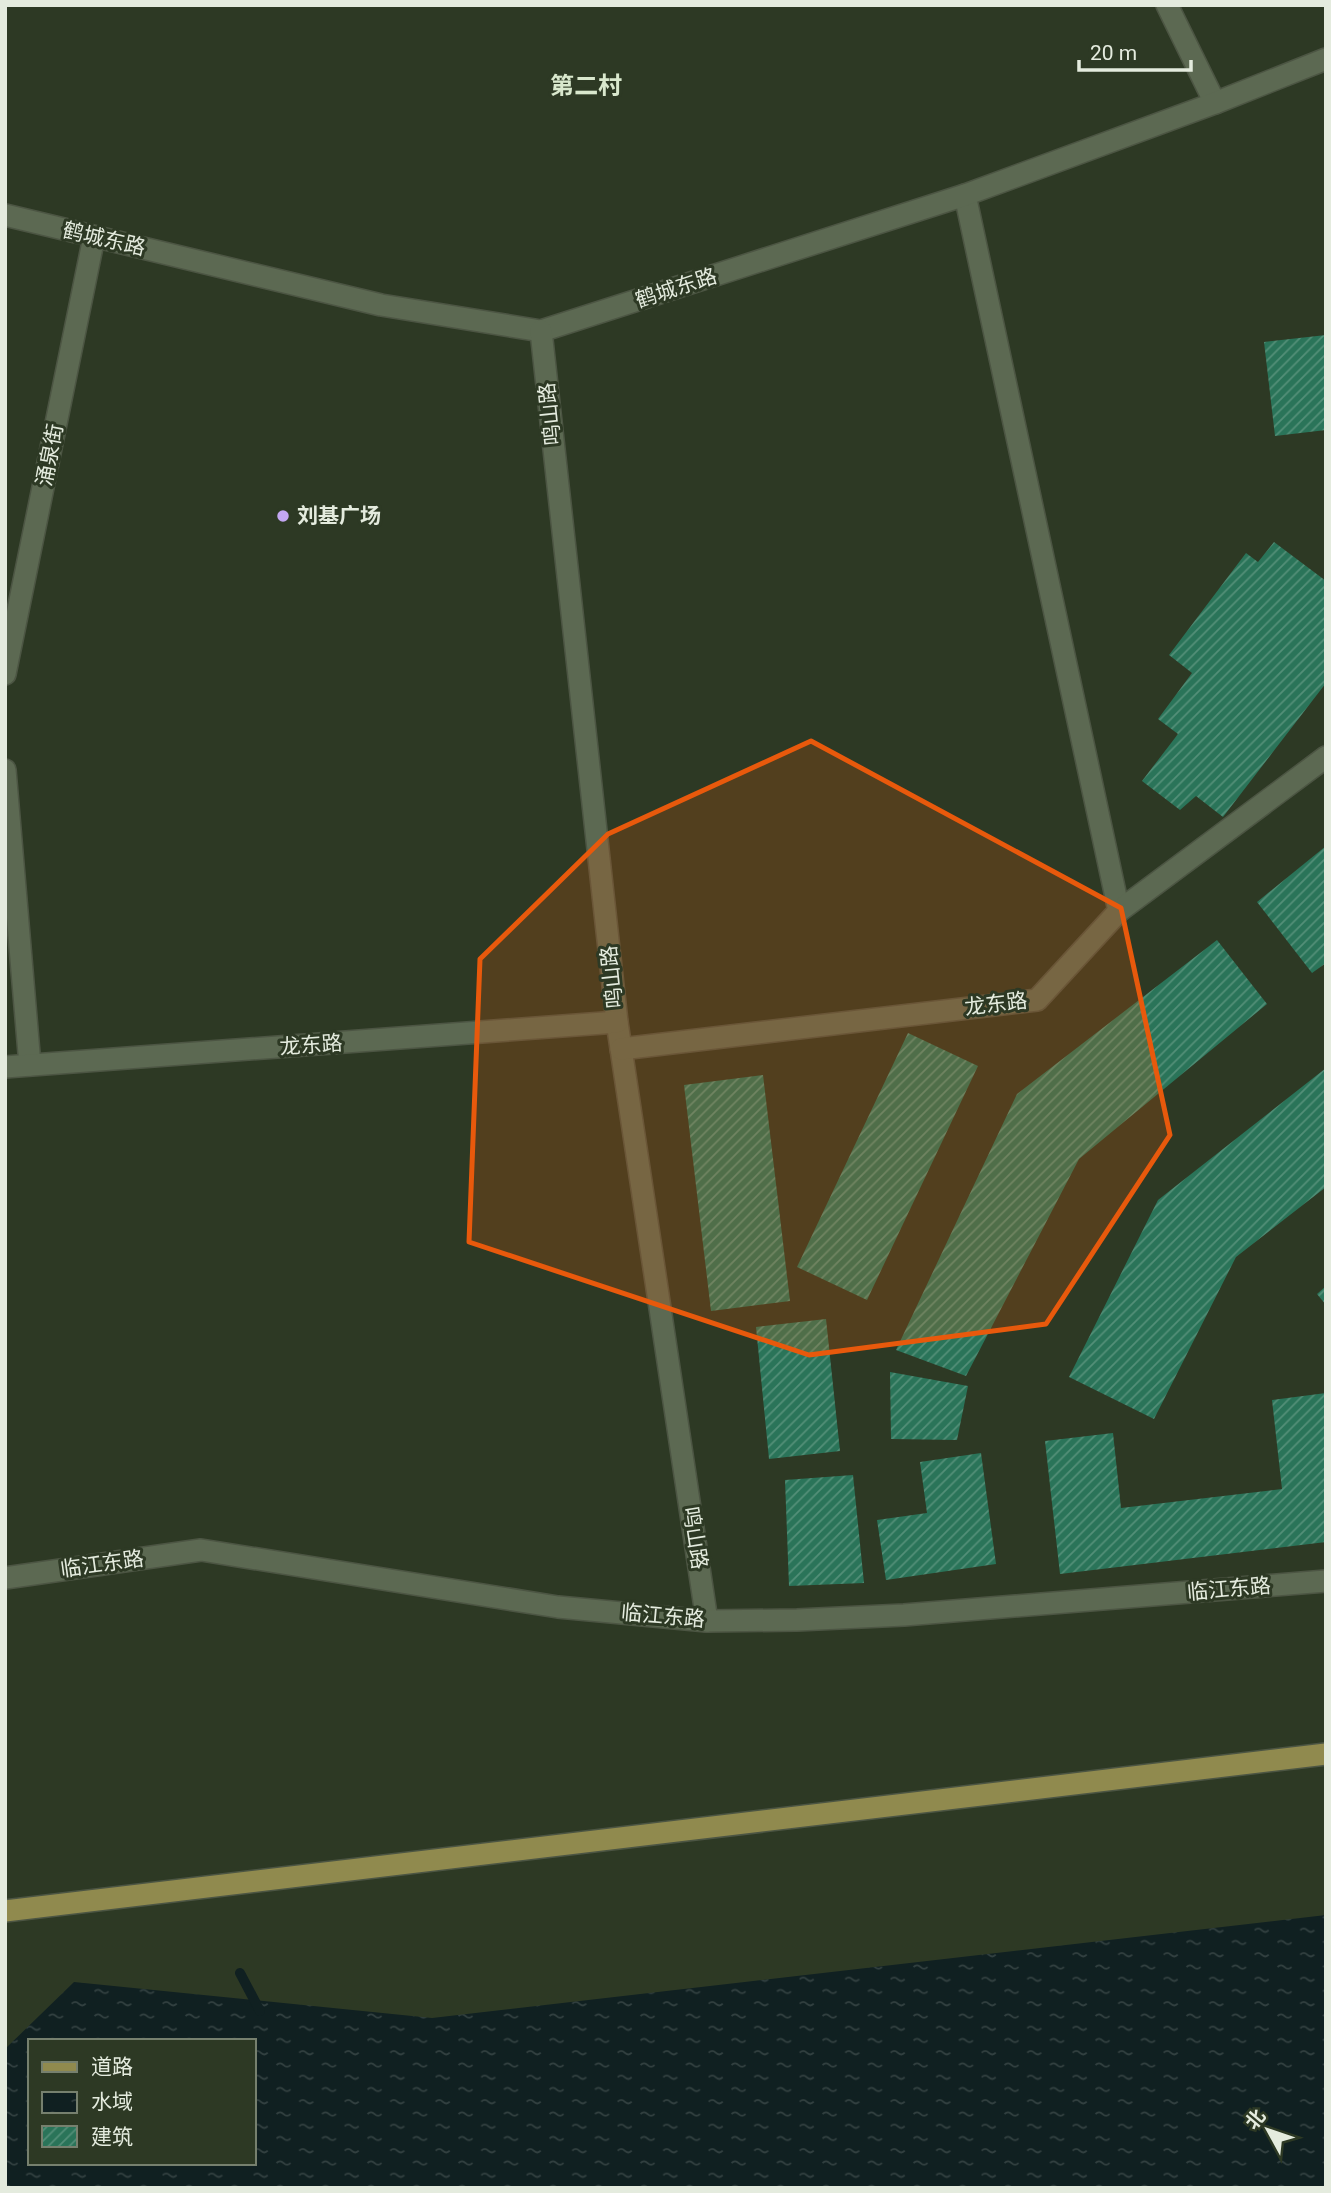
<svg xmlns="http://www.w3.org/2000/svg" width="1331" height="2193" font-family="Roboto,'Noto Sans SC',sans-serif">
<defs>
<pattern id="water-ripples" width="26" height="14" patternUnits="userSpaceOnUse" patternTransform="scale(1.75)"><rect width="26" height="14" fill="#102021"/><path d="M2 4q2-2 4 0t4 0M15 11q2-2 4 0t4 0" fill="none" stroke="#334141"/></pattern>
<pattern id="building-hatch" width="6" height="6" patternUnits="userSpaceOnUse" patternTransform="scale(1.75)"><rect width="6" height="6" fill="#2a7459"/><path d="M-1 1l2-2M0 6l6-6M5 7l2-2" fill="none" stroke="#538f78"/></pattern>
</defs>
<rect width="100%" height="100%" fill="#2d3924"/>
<path fill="url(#water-ripples)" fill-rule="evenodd" d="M1326,1915v273h-1321v-139l69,-67 358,36zM30,2041h224v122h-224z"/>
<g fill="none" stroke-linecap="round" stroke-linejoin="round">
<path stroke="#102021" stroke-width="10" d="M240,1973l20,38"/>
</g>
<g fill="url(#building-hatch)">
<path d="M1326,335v95l-51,6 -11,-94z"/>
<path d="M1274,542l52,39v102l-103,134 -27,-21 -16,14 -38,-29 36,-47 -20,-15 34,-46 -23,-18 77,-102 12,9z"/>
<path d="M1326,846v117l-14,10 -55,-71z"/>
<path d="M1217,940l50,64 -188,155 -113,217 -70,-26 121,-256z"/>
<path d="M908,1033l70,33 -111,234 -70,-33z"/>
<path d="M1326,1068v119l-90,70 -82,162 -85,-42 89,-177z"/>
<path d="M763,1075l27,226 -79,10 -27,-226z"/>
<path d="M1326,1286v19l-9,-11z"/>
<path d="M826,1319l14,132 -71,8 -13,-132z"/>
<path d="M890,1372l78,14 -11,54 -66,-1z"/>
<path d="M1326,1393v149l-266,32 -15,-133 68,-8 8,75 161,-19 -10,-89z"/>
<path d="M981,1453l15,111 -110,16 -9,-60 50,-7 -7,-51z"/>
<path d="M853,1475l11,108 -75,3 -4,-106z"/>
</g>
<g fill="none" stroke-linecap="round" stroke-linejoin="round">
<g stroke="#4c5543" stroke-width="24">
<g id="minor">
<path d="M1167,5l48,98"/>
<path d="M965,195l154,716"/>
<path d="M5,215l376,90 160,26 424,-136 250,-92 111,-44"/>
<path d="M541,331l76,691 90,599"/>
<path d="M5,674l89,-437"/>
<path d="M5,770l25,295"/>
<path d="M621,1049l416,-49 82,-89 207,-154"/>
<path d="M5,1067l612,-45"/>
<path d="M5,1578l196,-28 357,57 149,14 90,-1 107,-5 422,-34"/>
</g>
</g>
<g stroke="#4c5543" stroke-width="24">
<path id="major" d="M5,1911l1321,-157"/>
</g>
<use href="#minor" stroke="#5c6952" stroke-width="21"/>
<use href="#major" stroke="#908a4e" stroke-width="21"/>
</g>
<path fill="#e8590c" fill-opacity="0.2" stroke="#e8590c" stroke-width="5" stroke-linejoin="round" d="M811,741l310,167 49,227 -124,189 -237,31 -340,-113 11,-283 128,-125z"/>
<circle fill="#c3a7f2" stroke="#2d3924" stroke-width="2.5" cx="283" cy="516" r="7"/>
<g text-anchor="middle" stroke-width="6" stroke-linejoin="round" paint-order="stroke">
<g font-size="21" fill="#e4ebde" stroke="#2d3924">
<text transform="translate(104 239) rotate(13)" y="7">鹤城东路</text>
<text transform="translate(676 288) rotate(-18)" y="7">鹤城东路</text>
<text transform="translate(550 414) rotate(-96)" y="7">鸣山路</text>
<text transform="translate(50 455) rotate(-79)" y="7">涌泉街</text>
<text transform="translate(612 977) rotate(-96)" y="7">鸣山路</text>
<text transform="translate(996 1004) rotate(-7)" y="7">龙东路</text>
<text transform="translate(311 1045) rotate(-4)" y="7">龙东路</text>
<text transform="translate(695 1538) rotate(81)" y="7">鸣山路</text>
<text transform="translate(102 1564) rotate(-8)" y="7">临江东路</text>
<text transform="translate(1229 1589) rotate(-5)" y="7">临江东路</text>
<text transform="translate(663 1616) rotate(5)" y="7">临江东路</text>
</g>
<g font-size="21" font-weight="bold" fill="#e4ebde" stroke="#2d3924" text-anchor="start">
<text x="297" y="523">刘基广场</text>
</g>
<g font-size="24" font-weight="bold" fill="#d9e8cd" stroke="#2d3924">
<text x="586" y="94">第二村</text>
</g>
</g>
<rect width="1331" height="2193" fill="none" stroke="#e4ebde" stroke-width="14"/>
<rect x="28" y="2039" width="228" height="126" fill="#2d3924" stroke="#76806e" stroke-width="2"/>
<rect x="42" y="2062" width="35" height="10" fill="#908a4e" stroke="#76806e" stroke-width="2"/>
<text x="91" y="2074" font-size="21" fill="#e4ebde">道路</text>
<rect x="42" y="2092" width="35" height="21" fill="url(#water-ripples)" stroke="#76806e" stroke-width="2"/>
<text x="91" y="2109" font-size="21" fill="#e4ebde">水域</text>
<rect x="42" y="2126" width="35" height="21" fill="url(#building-hatch)" stroke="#76806e" stroke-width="2"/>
<text x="91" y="2144" font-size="21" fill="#e4ebde">建筑</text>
<g transform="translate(1268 2130) rotate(310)" stroke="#2d3924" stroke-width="5" paint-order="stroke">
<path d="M0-5L12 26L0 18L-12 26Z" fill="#e4ebde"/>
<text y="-10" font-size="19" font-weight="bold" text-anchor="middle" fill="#e4ebde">北</text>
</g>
<path d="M1079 60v10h112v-10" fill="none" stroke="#e4ebde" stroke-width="3.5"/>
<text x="1090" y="60" font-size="21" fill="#e4ebde" stroke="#2d3924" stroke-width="5" paint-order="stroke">20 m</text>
</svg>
